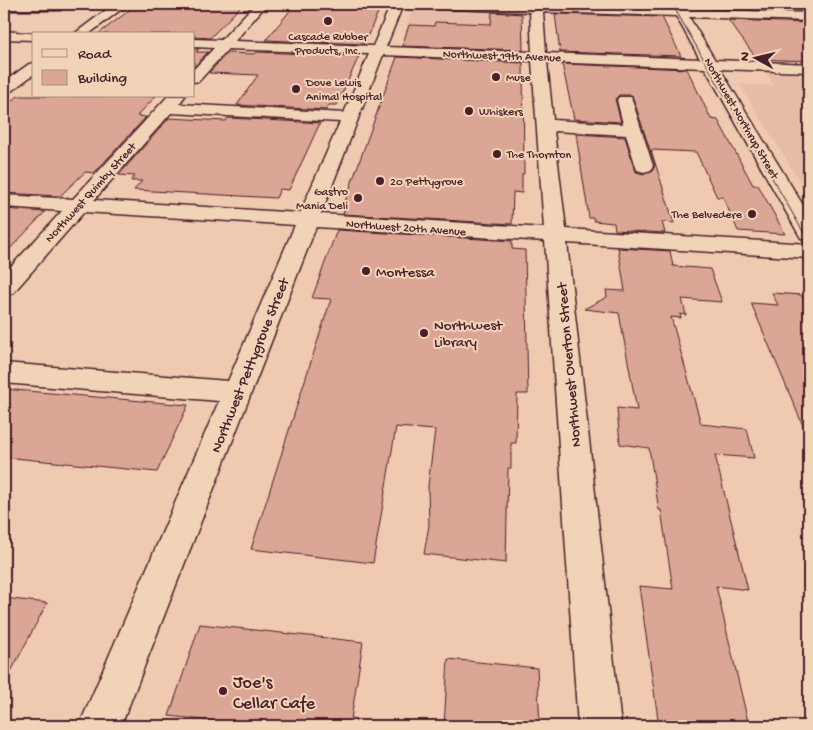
<svg xmlns="http://www.w3.org/2000/svg" width="813" height="730" font-family="'Gochi Hand',sans-serif">
<rect width="100%" height="100%" fill="#efcab0"/>
<filter id="ink" filterUnits="userSpaceOnUse"><feTurbulence type="fractalNoise" baseFrequency=".02" numOctaves="2"/><feDisplacementMap in="SourceGraphic" scale="10" xChannelSelector="R" yChannelSelector="G"/><feConvolveMatrix kernelMatrix="1 2 1 2 8 2 1 2 1" color-interpolation-filters="sRGB"/></filter>
<g filter="url(#ink)">
<g fill="#e6bca6">
<path d="M413,8l80,3 -1,17 31,1 1,22 -64,-3 3,-21 -56,-2z"/>
<path d="M764,69l45,2v125l-70,-112 35,2z"/>
</g>
<g fill="#dca696" stroke="#4a1f2b">
<path d="M164,4h79l-33,34 -16,-1v-3h-96l37,-28 25,1z"/>
<path d="M310,4l64,2 -1,2h7l-16,36 -98,-4 27,-33 14,1z"/>
<path d="M716,4h59l6,6 -62,-2z"/>
<path d="M492,12l30,2 1,36 -121,-4 7,-21 25,1 1,-4 56,2z"/>
<path d="M555,14l107,3 19,39 -121,-4z"/>
<path d="M728,20l81,3v38l-52,-2z"/>
<path d="M194,49h5l-3,3h12l-14,15z"/>
<path d="M257,52l102,4 -22,49h-8l-3,5 -89,-5 21,-30 -49,-2 18,-20 28,1z"/>
<path d="M397,57l126,6 1,111h-2v19l-9,-1 -1,32 -169,-10 2,-7h-2z"/>
<path d="M562,64l125,5 24,50 7,1 35,65h5l27,49 -47,-3 -15,-34h-6l-21,-45 -45,-2 23,73 -12,-1 3,11 -50,-3 -1,-7 -20,-2v-3h-5l-13,-84 49,3 11,35 7,2 9,-2 3,-7 -23,-70h-13l-4,4 6,23 -47,-3z"/>
<path d="M18,96h138l-19,20 9,1 -52,56 -9,-1 -25,24 -56,-3v-86z"/>
<path d="M169,118l57,3 2,-3 92,5 -31,67 -9,-1 -4,9 -142,-8 8,-9h-11l4,-5 -16,-1z"/>
<path d="M4,209l41,3 -41,43z"/>
<path d="M337,230l175,11v8l13,1 3,144h-11l-1,49h-5v25h-3l-2,95 -82,-9 5,-29 -1,-39 7,-56 -39,-3 -23,136 -122,-14 80,-250 -19,-1z"/>
<path d="M618,248l52,3 3,15 37,3 12,33 -40,-3 4,16 -6,-1 1,4 -10,-1 30,107 46,5 7,29 -39,-3 33,135 -32,-4 33,140h-90l-20,-140 34,3 -12,-79h-2l-10,-62 -29,-4 -3,-36 20,2 -18,-97 -35,-4 23,-12 -1,-7 19,1z"/>
<path d="M772,293l29,2 8,15v130l-58,-137 27,2z"/>
<path d="M4,389l184,16 -31,67 -153,-15z"/>
<path d="M4,598l43,5 -43,82z"/>
<path d="M200,624l163,18 -13,84h-95l-86,-10z"/>
<path d="M448,659l89,9 3,58h-96z"/>
</g>
<g fill="none" stroke-linecap="round" stroke-linejoin="round">
<g stroke="#4a1f2b" stroke-width="3">
<g id="minor">
<path d="M4,4h60l2,2 -6,4h-56z"/>
<path d="M114,4h14l-39,30h-15z"/>
<path d="M255,4h12l-32,37 138,5 18,-42h151l130,5 -3,-5h12l3,5 125,4v8l-120,-4 26,43 94,4v8l-89,-3 89,146v25l-8,-2 -3,-5 -93,-165 -158,-6 6,58 70,4 -6,-24 2,-3h12l22,69 -2,4 -7,2 -7,-2 -11,-35 -72,-4 12,98 243,15v14l-242,-15 54,483h-43l-33,-485 -229,-14 -195,499h-42l140,-325 -215,-18v-20l224,18 67,-156 -211,-13 -71,81 -9,2v-21l58,-63 -58,-4v-12l69,4 95,-103h17l-6,8 165,9 25,-59 -141,-5 -29,32 -5,1v-13l20,-21 -20,-1v-8l27,1zM402,7l128,5 2,40 -146,-5zM543,12l133,4 24,43 -154,-6zM383,55l149,6 12,167 -223,-14zM171,113l169,9 -40,91 -206,-13z"/>
<path d="M4,31l35,3h-5v6l-30,-1z"/>
<path d="M34,63v11l-24,18 -6,2v-12l25,-18z"/>
</g>
</g>
<use href="#minor" fill="#f1d4b7" fill-rule="evenodd"/>
<path stroke="#4a1f2b" stroke-width="1" d="M672,4l137,238"/>
</g>
</g>
<g fill="#4a1f2b" stroke="#f1d4b7" stroke-width="2">
<circle cx="328" cy="21" r="5"/>
<circle cx="496" cy="77" r="5"/>
<circle cx="296" cy="89" r="5"/>
<circle cx="469" cy="111" r="5"/>
<circle cx="497" cy="154" r="5"/>
<circle cx="380" cy="181" r="5"/>
<circle cx="358" cy="198" r="5"/>
<circle cx="752" cy="214" r="5"/>
<circle cx="366" cy="271" r="5"/>
<circle cx="424" cy="333" r="5"/>
<circle cx="223" cy="691" r="5"/>
</g>
<g text-anchor="middle" stroke-width="4" stroke-linejoin="round" paint-order="stroke">
<g font-size="12" fill="#4a1f2b" stroke="#f1d4b7" text-anchor="start">
<text x="328" y="40" text-anchor="middle">Cascade Rubber<tspan x="328" dy="14">Products, Inc.</tspan></text>
<text x="506" y="81">Muse</text>
<text x="306" y="86">Dove Lewis<tspan x="306" dy="14">Animal Hospital</tspan></text>
<text x="479" y="115">Whiskers</text>
<text x="507" y="158">The Thornton</text>
<text x="390" y="185">20 Pettygrove</text>
<text x="348" y="195" text-anchor="end">Gastro<tspan x="348" dy="14">Mania Deli</tspan></text>
<text x="742" y="218" text-anchor="end">The Belvedere</text>
</g>
<g font-size="12" fill="#4a1f2b" stroke="#f1d4b7">
<text transform="translate(502 55) rotate(2)" y="4">Northwest 19th Avenue</text>
<text transform="translate(742 118) rotate(60)" y="4">Northwest Northrup Street</text>
<text transform="translate(90 192) rotate(-48)" y="4">Northwest Quimby Street</text>
<text transform="translate(406 227) rotate(4)" y="4">Northwest 20th Avenue</text>
</g>
<g font-size="15" fill="#4a1f2b" stroke="#f1d4b7" text-anchor="start">
<text x="376" y="276">Montessa</text>
<text x="434" y="329">Northwest<tspan x="434" dy="17">Library</tspan></text>
</g>
<g font-size="15" fill="#4a1f2b" stroke="#f1d4b7">
<text transform="translate(249 365) rotate(-68)" y="5">Northwest Pettygrove Street</text>
<text transform="translate(568 365) rotate(-95)" y="5">Northwest Overton Street</text>
</g>
<g font-size="18" fill="#4a1f2b" stroke="#f1d4b7" text-anchor="start">
<text x="233" y="687">Joe's<tspan x="233" dy="21">Cellar Cafe</tspan></text>
</g>
</g>
<rect width="813" height="730" fill="none" stroke="#f1d4b7" stroke-width="20"/>
<rect x="10" y="10" width="793" height="710" fill="none" stroke="#4a1f2b" stroke-width="2" filter="url(#ink)"/>
<rect x="32" y="32" width="162" height="65" fill="#f1d4b7" stroke="#ae8c7f"/>
<rect x="42" y="49" width="25" height="8" fill="#f1d4b7" stroke="#ae8c7f"/>
<text x="78" y="58" font-size="15" fill="#4a1f2b">Road</text>
<rect x="42" y="70" width="25" height="15" fill="#dca696" stroke="#ae8c7f"/>
<text x="78" y="82" font-size="15" fill="#4a1f2b">Building</text>
<g transform="translate(756 58) rotate(278)" stroke="#f1d4b7" stroke-width="4" paint-order="stroke">
<path d="M0-4L9 19L0 12L-9 19Z" fill="#4a1f2b"/>
<text y="-8" font-size="14" font-weight="bold" text-anchor="middle" fill="#4a1f2b">N</text>
</g>
</svg>
